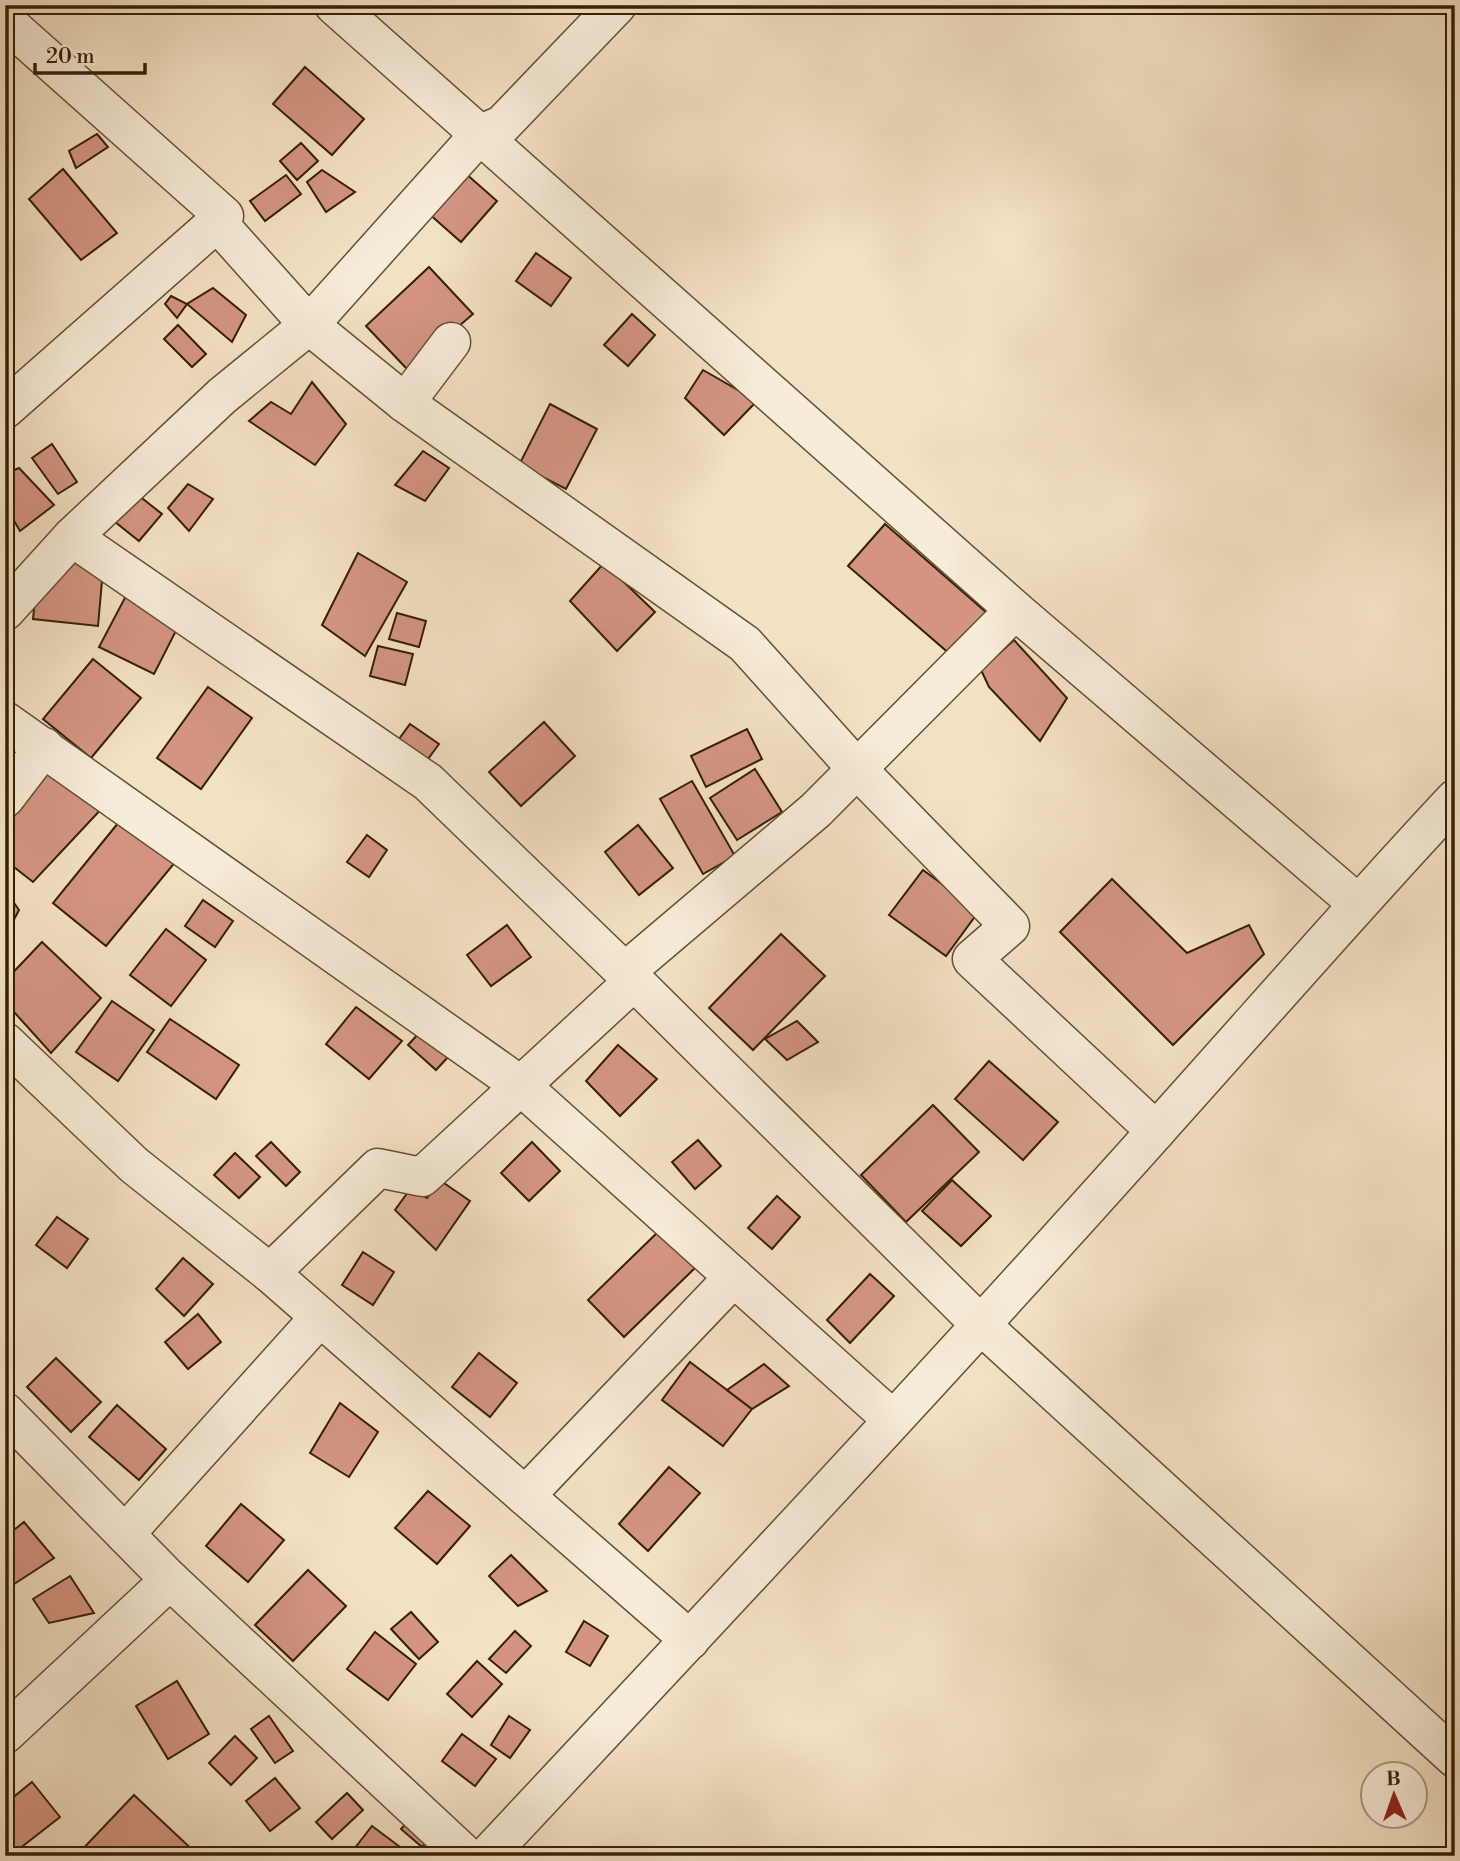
<svg xmlns="http://www.w3.org/2000/svg" width="1460" height="1861" font-family="'Libre Bodoni',serif">
<rect width="100%" height="100%" fill="#f3e1c3"/>
<filter id="stains"><feTurbulence type="fractalNoise" baseFrequency=".00286" numOctaves="4"/><feColorMatrix values="0 0 0 0 .2 0 0 0 0 .09 0 0 0 0 .02 0 0 0 .5 -.17"/></filter>
<radialGradient id="worn" r=".72"><stop offset=".6" stop-color="#630" stop-opacity="0"/><stop offset="1" stop-color="#630" stop-opacity=".3"/></radialGradient>
<g fill="#d39582" stroke="#352002" stroke-width="2">
<path d="M305,67l59,52 -32,36 -59,-51z"/>
<path d="M5,87l8,10 -8,6z"/>
<path d="M97,134l11,13 -32,21 -7,-17z"/>
<path d="M301,143l17,18 -21,19 -17,-19z"/>
<path d="M63,169l54,64 -36,27 -52,-61z"/>
<path d="M322,170l33,22 -29,20 -19,-30z"/>
<path d="M464,172l33,29 -36,41 -33,-29z"/>
<path d="M286,175l15,19 -36,27 -15,-20z"/>
<path d="M536,253l35,25 -20,28 -35,-25z"/>
<path d="M429,267l44,47 -65,56 -42,-44z"/>
<path d="M213,288l33,27 -14,27 -45,-38z"/>
<path d="M171,296l16,8 -10,14 -12,-14z"/>
<path d="M632,314l23,21 -27,31 -24,-21z"/>
<path d="M178,325l28,29 -14,13 -28,-28z"/>
<path d="M703,370l54,31 -33,34 -39,-37z"/>
<path d="M312,382l34,42 -31,41 -66,-44 22,-19 20,12z"/>
<path d="M550,404l47,25 -31,60 -47,-24z"/>
<path d="M52,444l25,38 -19,12 -26,-36z"/>
<path d="M423,451l26,17 -24,33 -30,-16z"/>
<path d="M19,468l35,37 -34,26 -15,-26v-31z"/>
<path d="M188,484l25,15 -24,32 -21,-23z"/>
<path d="M138,495l24,19 -23,27 -34,-27z"/>
<path d="M885,524l102,89 -36,42 -103,-89z"/>
<path d="M40,552l64,6 -6,68 -65,-7z"/>
<path d="M358,553l49,29 -42,74 -43,-31z"/>
<path d="M604,563l51,49 -38,39 -47,-50z"/>
<path d="M128,592l54,27 -28,55 -55,-27z"/>
<path d="M397,613l29,8 -7,26 -30,-8z"/>
<path d="M1014,640l53,58 -27,43 -51,-54 -8,-17z"/>
<path d="M378,646l35,8 -8,31 -35,-9z"/>
<path d="M93,659l48,39 -50,60 -48,-39z"/>
<path d="M208,687l44,31 -51,71 -44,-31z"/>
<path d="M544,722l31,34 -54,50 -32,-34z"/>
<path d="M410,724l29,20 -16,22 -29,-20z"/>
<path d="M747,729l15,30 -56,28 -15,-31z"/>
<path d="M755,769l27,43 -45,28 -27,-42z"/>
<path d="M49,772l57,32 -73,78 -28,-22v-33z"/>
<path d="M692,781l43,75 -32,18 -43,-75z"/>
<path d="M123,817l54,43 -71,86 -53,-43z"/>
<path d="M638,825l35,43 -34,27 -34,-43z"/>
<path d="M367,835l20,15 -18,27 -22,-15z"/>
<path d="M923,870l56,41 -33,45 -57,-41z"/>
<path d="M1112,879l75,74 62,-28 15,29 -91,91 -113,-113z"/>
<path d="M5,890l14,20 -10,19 -4,-5z"/>
<path d="M203,900l30,21 -18,26 -30,-21z"/>
<path d="M507,925l24,32 -40,29 -24,-31z"/>
<path d="M166,929l40,31 -35,46 -41,-31z"/>
<path d="M781,934l44,42 -72,74 -44,-42z"/>
<path d="M42,942l59,56 -50,55 -46,-51v-21z"/>
<path d="M112,1001l42,29 -36,51 -42,-29z"/>
<path d="M356,1007l46,34 -33,38 -43,-35z"/>
<path d="M170,1019l69,46 -23,34 -69,-47z"/>
<path d="M797,1021l21,21 -31,18 -22,-21z"/>
<path d="M421,1031l28,25 -13,14 -28,-25z"/>
<path d="M618,1045l39,34 -37,37 -34,-35z"/>
<path d="M989,1061l69,61 -35,38 -68,-61z"/>
<path d="M933,1105l46,47 -73,70 -45,-47z"/>
<path d="M698,1140l23,26 -26,23 -23,-27z"/>
<path d="M271,1142l29,30 -14,14 -30,-30z"/>
<path d="M532,1142l28,29 -31,30 -28,-28z"/>
<path d="M235,1153l25,24 -21,21 -25,-23z"/>
<path d="M952,1180l39,36 -30,30 -39,-35z"/>
<path d="M441,1181l29,20 -34,49 -41,-40 16,-22 16,10z"/>
<path d="M777,1196l23,21 -28,32 -24,-21z"/>
<path d="M57,1217l31,22 -21,29 -31,-23z"/>
<path d="M660,1230l36,37 -72,70 -36,-37z"/>
<path d="M363,1252l31,20 -21,33 -31,-20z"/>
<path d="M183,1258l30,26 -29,32 -28,-27z"/>
<path d="M870,1274l24,22 -44,47 -23,-23z"/>
<path d="M198,1314l23,28 -33,27 -23,-27z"/>
<path d="M479,1353l38,30 -27,34 -38,-30z"/>
<path d="M56,1358l45,44 -30,30 -44,-45z"/>
<path d="M690,1362l62,47 -29,37 -61,-46z"/>
<path d="M764,1364l25,22 -37,23 -25,-19z"/>
<path d="M340,1403l38,29 -29,45 -39,-24z"/>
<path d="M117,1405l49,44 -27,31 -50,-43z"/>
<path d="M669,1467l31,26 -52,58 -29,-27z"/>
<path d="M428,1491l42,35 -33,38 -42,-36z"/>
<path d="M241,1504l43,36 -36,42 -42,-36z"/>
<path d="M24,1522l30,36 -49,32v-53z"/>
<path d="M511,1555l36,36 -29,15 -29,-30z"/>
<path d="M308,1570l38,36 -53,55 -38,-36z"/>
<path d="M70,1576l24,37 -45,10 -16,-24z"/>
<path d="M411,1612l27,30 -19,17 -28,-30z"/>
<path d="M584,1621l24,15 -18,30 -24,-14z"/>
<path d="M515,1631l16,15 -25,27 -17,-14z"/>
<path d="M375,1632l41,32 -28,36 -41,-31z"/>
<path d="M477,1661l25,23 -30,33 -25,-23z"/>
<path d="M177,1681l32,53 -41,25 -32,-53z"/>
<path d="M269,1716l24,35 -18,12 -24,-34z"/>
<path d="M509,1716l21,14 -20,28 -19,-13z"/>
<path d="M462,1734l34,25 -21,27 -33,-25z"/>
<path d="M235,1736l22,22 -26,27 -22,-22z"/>
<path d="M275,1778l25,30 -30,23 -24,-30z"/>
<path d="M32,1782l28,35 -50,39h-5v-52z"/>
<path d="M347,1793l16,17 -31,29 -16,-17z"/>
<path d="M134,1795l65,61h-123z"/>
<path d="M413,1816l20,19 -11,12 -21,-18z"/>
<path d="M372,1826l32,24 -4,6 -49,-3z"/>
</g>
<g fill="none" stroke-linecap="round" stroke-linejoin="round">
<g stroke="#645032" stroke-width="41">
<g id="minor">
<path d="M334,5l681,605 342,293"/>
<path d="M5,21l219,195 -219,193"/>
<path d="M216,221l93,104 96,78 340,241 112,125 153,157 -38,33 184,172"/>
<path d="M405,403l46,-61"/>
<path d="M72,537l356,245 206,199 346,343 475,434"/>
<path d="M5,611l67,-74 150,-141 87,-71 171,-191 22,-9 115,-120"/>
<path d="M5,721l515,364 373,335"/>
<path d="M5,798l39,-51"/>
<path d="M625,972l191,-162 199,-200"/>
<path d="M5,1042l129,123 136,108 420,367"/>
<path d="M270,1273l108,-105 44,9 212,-196"/>
<path d="M5,1412l165,168 296,276"/>
<path d="M525,1496l209,-219"/>
<path d="M125,1534l195,-217"/>
<path d="M5,1734l165,-154"/>
<path d="M487,1856c225,-240 450,-480 669,-725 100,-111 197,-223 299,-332"/>
</g>
</g>
<use href="#minor" stroke="#f7ecd8" stroke-width="38"/>
</g>
<rect width="1460" height="1861" fill="none" stroke="#f3e1c3" stroke-width="28"/>
<rect x="7" y="7" width="1446" height="1847" fill="none" stroke="#352002" stroke-width="3.5"/>
<rect x="14" y="14" width="1432" height="1833" fill="none" stroke="#352002" stroke-width="2"/>
<g transform="translate(1394 1795) rotate(358)"><circle r="33" fill="#f7ecd8" stroke="#a99a82" stroke-width="2"/>
<path d="M0-5L12 26L0 18L-12 26Z" fill="#8f2418"/>
<text y="-10" font-size="19" font-weight="bold" text-anchor="middle" fill="#352002">B</text>
</g>
<path d="M35 63v10h110v-10" fill="none" stroke="#352002" stroke-width="3.5"/>
<text x="46" y="63" font-size="21" fill="#352002" stroke="#f7ecd8" stroke-width="5" paint-order="stroke">20 m</text>
<rect width="100%" height="100%" filter="url(#stains)"/>
<rect width="100%" height="100%" fill="url(#worn)"/>
</svg>
